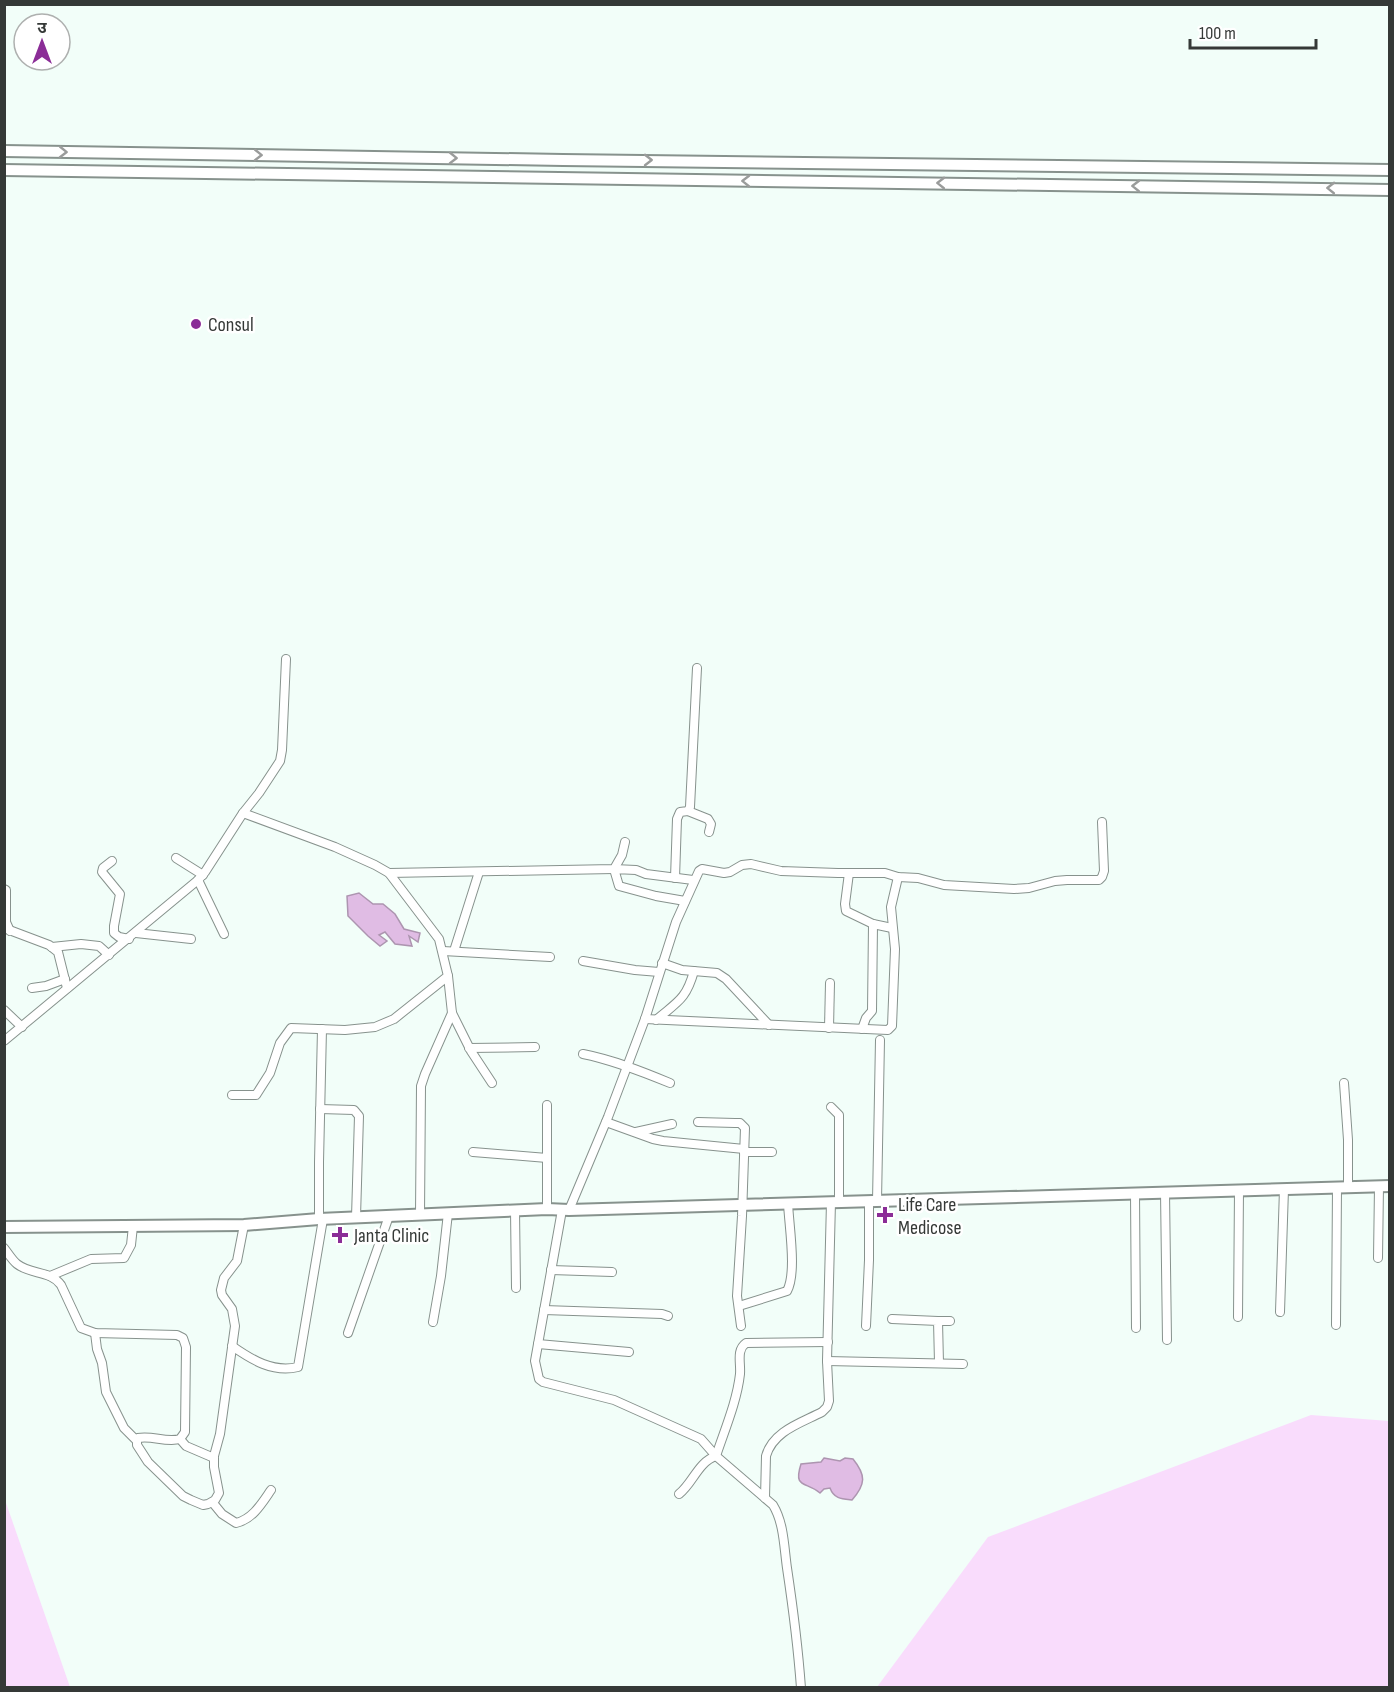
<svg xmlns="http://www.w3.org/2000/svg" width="1394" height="1692" font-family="'Sofia Sans Condensed','Noto Sans Devanagari',sans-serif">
<rect width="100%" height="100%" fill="#f2fef9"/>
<g fill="#f9dcfc">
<path d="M1311,1415l78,6v266h-512l111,-150z"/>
<path d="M4,1500h1l65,187h-65z"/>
</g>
<g fill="#e0bce4" stroke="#ad95b0" stroke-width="1.5">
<path d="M359,893l14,11h10l12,10 9,15 16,4 -2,9 -9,-6 3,10 -17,-2 -10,-12 -6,3 8,6 -7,5 -12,-10 -20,-20 -1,-20z"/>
<path d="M824,1458l16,3 5,-3 8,1c13,16 13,25 -1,41 -10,-1 -18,-1 -22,-12l-6,1 -4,4c-14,-12 -27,-4 -19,-29l20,-2z"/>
</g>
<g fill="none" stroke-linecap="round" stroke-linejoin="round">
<g stroke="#87928d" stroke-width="10">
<g id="street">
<path d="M688,811l20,8 3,5 -2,8"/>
<path d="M176,858l27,17"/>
<path d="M112,861l-9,7 -1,4 18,22 -6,32v7l5,4 10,2"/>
<path d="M389,873l225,-4 8,-14 3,-13"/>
<path d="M849,873l-4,31 1,7 27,13 19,4"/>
<path d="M675,878l2,-59 3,-7 8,-1 2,-4 7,-139"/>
<path d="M198,880l26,54"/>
<path d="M4,889l2,1v32l4,9"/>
<path d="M685,901l-29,-5 -37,-10 -5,-17 22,1 10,4 47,6"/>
<path d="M4,928l45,17 9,7 9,36"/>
<path d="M136,933l55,6"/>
<path d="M52,947l29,-3 18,2 10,9"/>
<path d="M443,951l107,6"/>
<path d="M454,951l25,-79"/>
<path d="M583,961l52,9 24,2"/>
<path d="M662,963l20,7 35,3 9,6 43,46"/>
<path d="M448,976l4,37 19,38 21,32"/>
<path d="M32,988l14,-2 19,-7"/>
<path d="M4,1010l18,17"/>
<path d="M645,1019l243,11 4,-4 3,-77 -4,-42 7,-30"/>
<path d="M656,1020c21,-18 30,-20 38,-49"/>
<path d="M829,1028l1,-45"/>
<path d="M862,1029l4,-11 6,-7 1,-87"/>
<path d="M4,1041l194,-161 7,-8 38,-59 16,-20 21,-32 2,-11 4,-91"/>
<path d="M469,1048l66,-1"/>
<path d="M583,1054c30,6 58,17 87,29"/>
<path d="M1344,1083l4,57v47"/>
<path d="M232,1095h24l14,-22 10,-30 11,-15 54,2 30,-3 19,-8 54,-43 -9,-37 -50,-66 -14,-8 -40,-18 -92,-34"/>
<path d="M547,1105v104"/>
<path d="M831,1107l8,8v87"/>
<path d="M320,1109l34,1 5,6 -3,101"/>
<path d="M606,1122l47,17 10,2 81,8"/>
<path d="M698,1122l37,1h5l5,5 -3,88 -5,80 4,30"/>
<path d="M636,1132l36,-8"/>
<path d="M473,1152l74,6"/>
<path d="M744,1152h28"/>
<path d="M1165,1192l2,148"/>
<path d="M1135,1193l1,135"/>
<path d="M877,1201l3,-161"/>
<path d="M515,1210l1,78"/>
<path d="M562,1210l-27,151 4,18 4,3 71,18 87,39 15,17 57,49c11,18 11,42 14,63 6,40 11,79 14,120"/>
<path d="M569,1210l39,-93 37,-98 31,-97 23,-51 3,-2 22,4 6,-1 12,-7 9,-1 30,7 57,2h47l13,4 20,1 26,7 70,4 15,-1 26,-7 12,-1h32l3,-3 2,-6 -2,-49"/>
<path d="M420,1215l1,-129 4,-12 27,-61"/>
<path d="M319,1219v-57l3,-133"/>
<path d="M4,1248c4,5 8,12 13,16 14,11 33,6 44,21l20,43 14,5 82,2 6,3 3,9 -1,85 -5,7c-14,4 -28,-4 -42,-1l-1,3"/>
<path d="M1378,1258l1,-72"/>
<path d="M551,1270l61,2"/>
<path d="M50,1276l41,-17 33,-1 7,-13 2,-19"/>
<path d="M739,1306l48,-15c10,-18 2,-65 1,-88"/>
<path d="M544,1310l118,4 6,2"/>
<path d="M1280,1312l4,-123"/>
<path d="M1238,1317l1,-127"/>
<path d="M892,1319l46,2 1,42"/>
<path d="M938,1321h12"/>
<path d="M433,1322l8,-46 7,-63"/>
<path d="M1336,1325l1,-138"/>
<path d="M866,1326l3,-66v-59"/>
<path d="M95,1333l2,16 5,14 4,29 18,36 13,13v4l11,17 35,34 8,4 12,5 5,-1 7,-4 4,-7 -5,-26v-11l6,-22 15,-108 -3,-17 -10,-14 -1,-5 3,-12 13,-17 7,-36"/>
<path d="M348,1333l41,-117"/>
<path d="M538,1344l91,8"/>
<path d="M232,1346c20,14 41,27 66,21l25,-148"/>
<path d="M827,1361l136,3"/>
<path d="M180,1439l6,7 28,12"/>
<path d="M679,1494c14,-11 19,-32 37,-38 9,-27 21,-55 24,-82 1,-11 -4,-24 6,-31l82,-1"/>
<path d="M765,1498l1,-42c7,-25 35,-33 56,-44l5,-5 2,-6 -2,-40 4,-159"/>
<path d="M213,1503l9,11 14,9c17,-4 26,-20 35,-33"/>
</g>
</g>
<g stroke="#87928d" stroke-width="14">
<g id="secondary">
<path d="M4,151l559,9 827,10"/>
<path d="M4,170l1386,20"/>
<path d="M4,1227l240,-2 75,-6 228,-10 22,1 821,-24"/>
</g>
</g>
<use href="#street" stroke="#fff" stroke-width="8"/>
<use href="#secondary" stroke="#fff" stroke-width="10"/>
</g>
<defs><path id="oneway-chevron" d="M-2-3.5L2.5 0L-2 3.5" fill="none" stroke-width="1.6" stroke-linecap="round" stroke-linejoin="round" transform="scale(1.5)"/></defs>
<g stroke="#9a9c9b">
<use href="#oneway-chevron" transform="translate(63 152) rotate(1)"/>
<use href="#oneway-chevron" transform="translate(258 155) rotate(1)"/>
<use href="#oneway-chevron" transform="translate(453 158) rotate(1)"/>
<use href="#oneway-chevron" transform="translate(648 160)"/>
<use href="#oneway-chevron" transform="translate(746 181) rotate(-179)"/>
<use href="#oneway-chevron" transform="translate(941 183) rotate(-179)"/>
<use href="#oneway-chevron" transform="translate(1136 186) rotate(-179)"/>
<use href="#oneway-chevron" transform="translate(1331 188) rotate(-179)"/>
</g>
<g fill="#8b2d97" stroke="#fff" stroke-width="2">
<circle cx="196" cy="324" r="6"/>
<path d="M882 1206h6v6h6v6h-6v6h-6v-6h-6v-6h6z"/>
<path d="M337 1226h6v6h6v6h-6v6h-6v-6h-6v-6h6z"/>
</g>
<g text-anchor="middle" stroke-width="5" stroke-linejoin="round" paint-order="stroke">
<g font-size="20" fill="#353937" stroke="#fff" text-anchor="start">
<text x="208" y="331">Consul</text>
<text x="898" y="1211">Life Care<tspan x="898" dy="23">Medicose</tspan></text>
<text x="354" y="1242">Janta Clinic</text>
</g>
</g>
<rect width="1394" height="1692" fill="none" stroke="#353937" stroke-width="12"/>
<g transform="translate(42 42)"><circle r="28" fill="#ffffff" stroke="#aeb0af" stroke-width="1.5"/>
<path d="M0-4.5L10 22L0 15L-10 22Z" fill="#8b2d97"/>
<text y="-9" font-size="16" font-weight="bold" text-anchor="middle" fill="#353937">उ</text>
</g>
<path d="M1190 39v9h126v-9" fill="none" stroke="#353937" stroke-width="3"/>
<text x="1199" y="39" font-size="18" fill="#353937" stroke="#ffffff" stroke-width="4.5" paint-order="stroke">100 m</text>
</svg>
